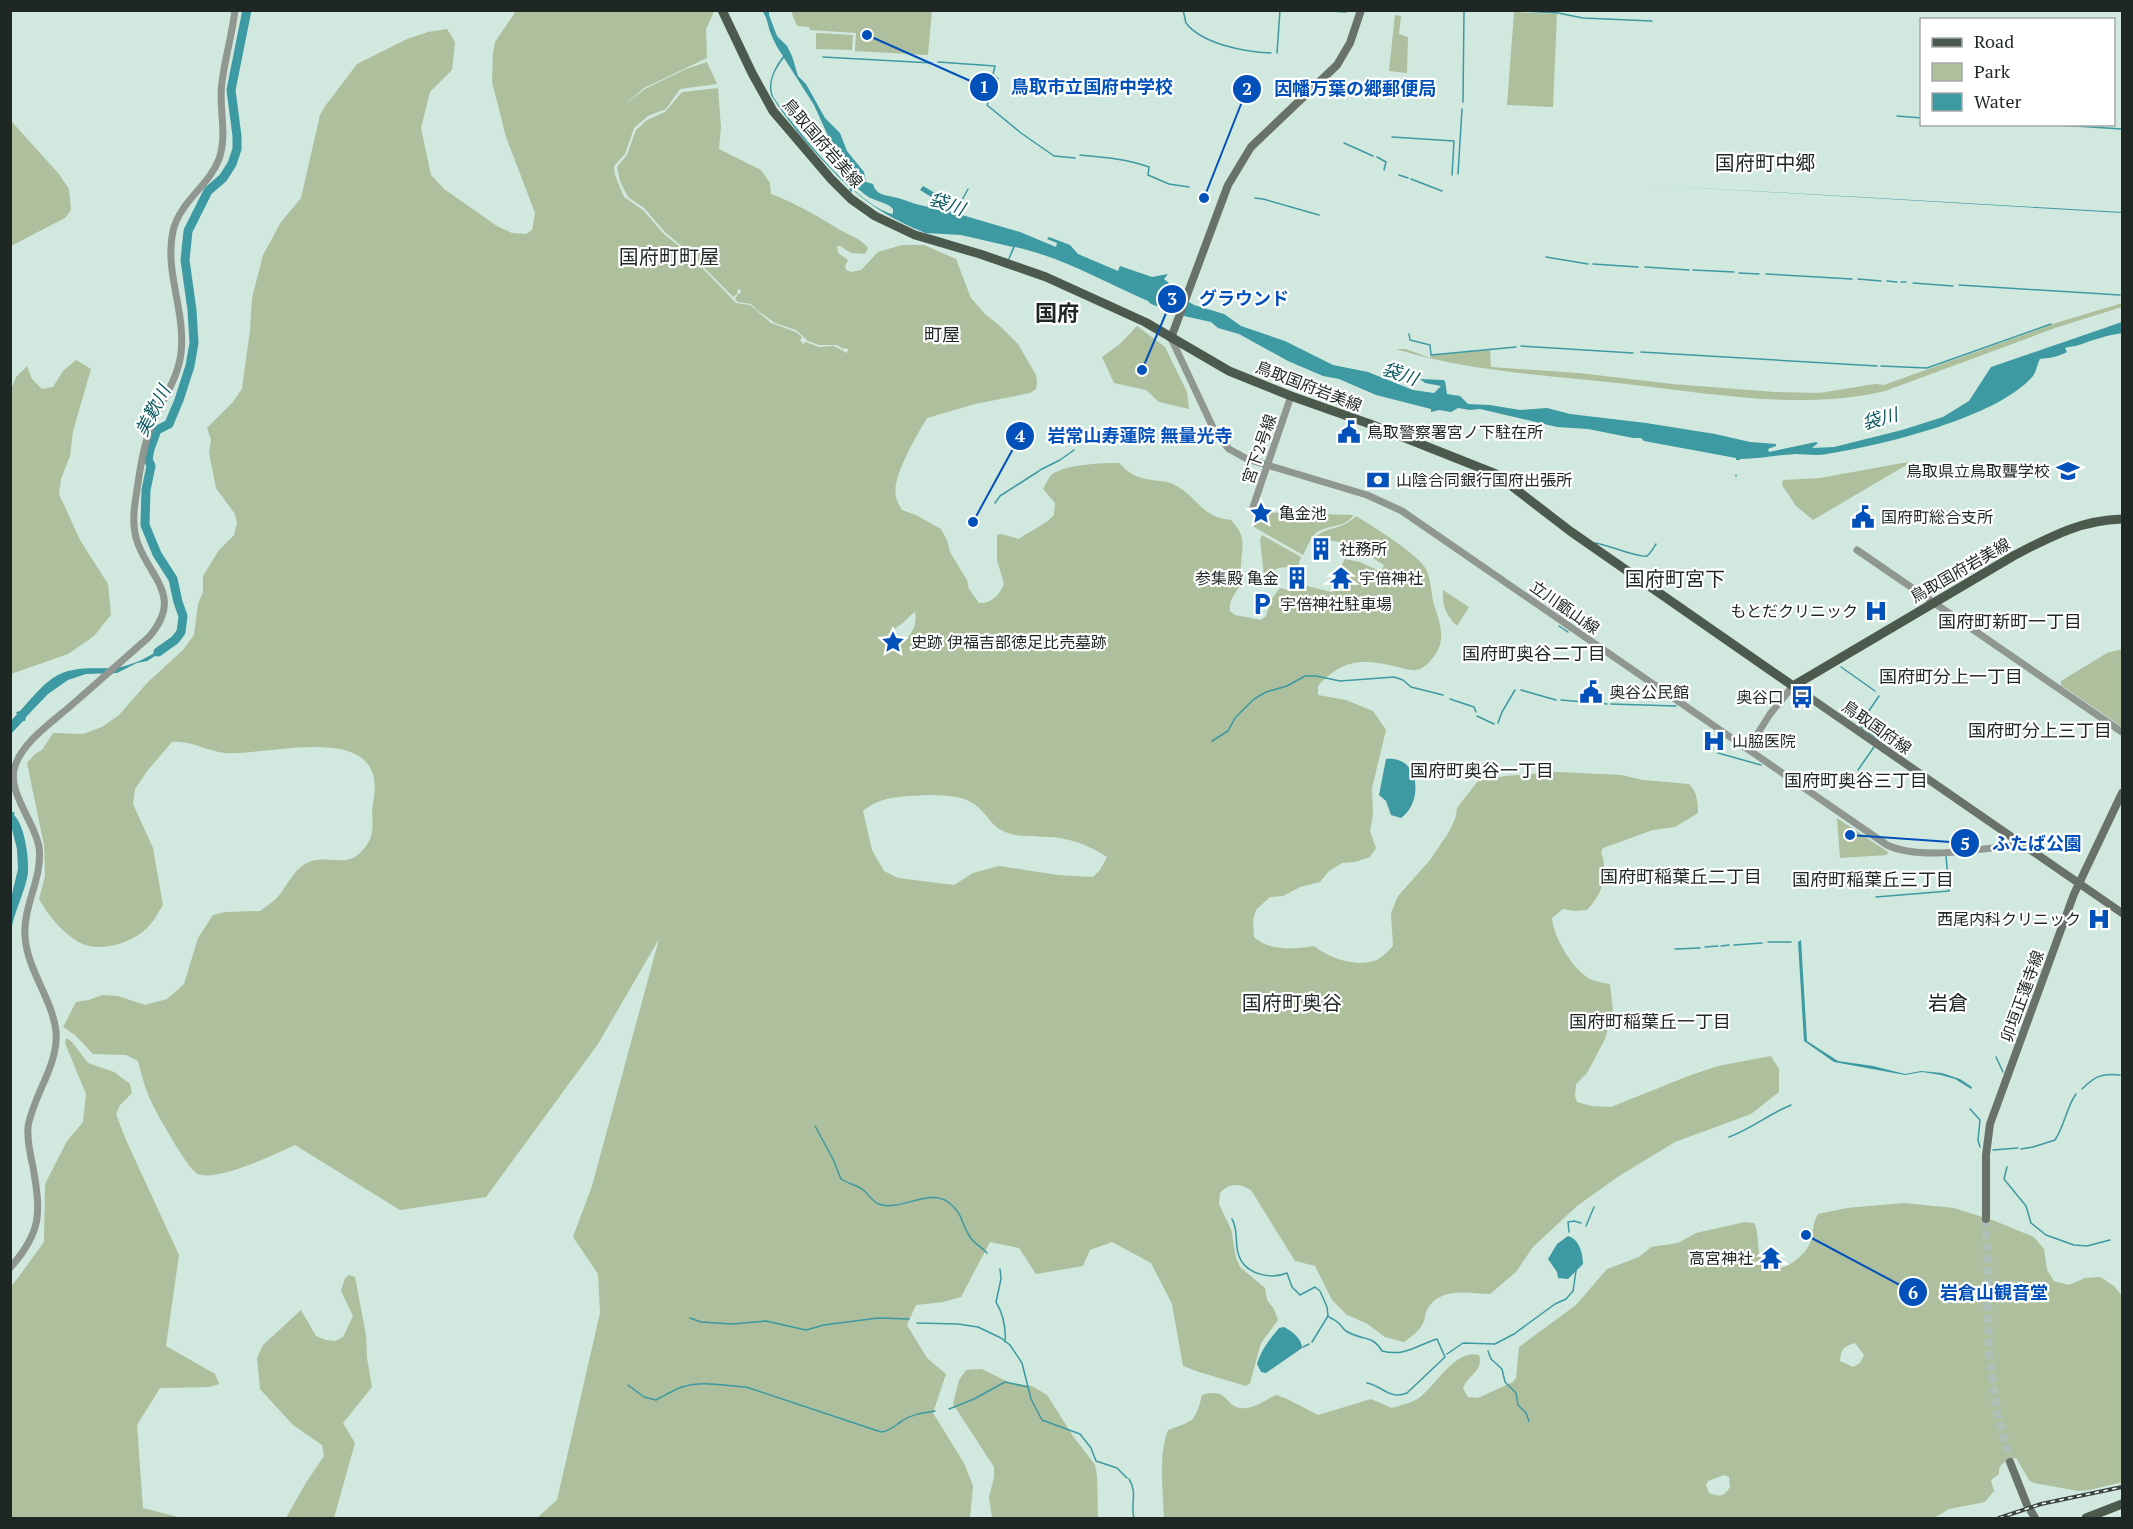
<svg xmlns="http://www.w3.org/2000/svg" width="2133" height="1529" font-family="'PT Serif','Noto Sans JP',serif">
<rect width="100%" height="100%" fill="#d1e8de"/>
<g fill="#adbf9c" fill-rule="evenodd">
<path d="M516,11h197l1,1 -8,17 1,29 -63,30 -20,17 21,-16 41,-20 21,-7 10,22 -37,5 -14,20 -18,7 -14,12 -9,26 -11,12 1,9 9,22 19,13 21,24 26,21 46,48 14,2 21,18 25,9 6,5 -2,3 3,4 3,-2 13,5 15,-1 13,7 1,-4 -3,-1 -2,1 -6,-4h-18l-11,-4 -12,-11 -21,-7 -17,-12 -7,-7 -13,-2 -3,-3 3,-5h2l1,-4 -3,-1 -1,5 -4,3 -42,-43 -26,-22 -21,-24 -16,-11 -8,-16 -3,-14 10,-12 9,-25 11,-10 18,-8 17,-20 36,-4 3,39 -2,22 42,21 9,13 1,11c25,9 46,22 69,36 11,6 20,8 28,18l-3,6 -14,-1 -11,-7h-3l1,7 10,7 -3,6 1,4 5,2 10,-2 17,-18 24,-7h22l32,14 15,39 14,16 16,13 17,17 18,31 1,7 -1,7 -6,4 -55,11 -48,14c-10,17 -36,60 -31,79 1,5 4,9 6,13l14,5 25,14 6,11 3,12 17,28 2,9 10,14c13,0 20,-7 25,-19l-7,-24v-25l4,-1 18,5c12,-9 25,-13 35,-24l1,-12 -12,-14c3,-5 6,-13 11,-16 16,-9 47,-10 65,-10 13,14 22,16 41,18 5,1 9,1 13,3 26,13 27,33 58,36 16,17 11,24 10,45 -1,6 1,14 -1,19 -4,10 -12,16 -10,27l5,4 26,5 5,-4 5,-16 9,-12 12,3 15,-5 24,6 13,-4 7,-13 -10,-9 4,-7 15,3 21,10 3,-7c-22,-13 -41,-28 -68,-24l-2,-2c10,-13 28,-8 42,-23 16,10 61,37 70,53 5,10 5,25 8,36 7,20 13,38 -3,55 -4,5 -9,9 -15,10 -6,1 -13,-2 -18,-3 -36,-8 -54,-9 -80,19v9l28,5 27,11 13,19 -14,58 1,27 -3,16 6,17 -6,9 -15,5 -13,1 -13,8 -9,11 -20,5 -17,9 -13,1 -14,13 -3,10 1,17c16,15 40,12 60,9 15,12 40,21 60,15 7,-2 14,-10 19,-15l-2,-33 7,-17 32,-36 19,-28 6,-13 2,-11 21,-27 27,-5 53,-4 63,3 22,5 46,4c8,8 9,18 9,29l-23,14 -22,3 -50,18 -2,4c8,23 2,41 -14,58l-12,1 -12,-2 -11,9c1,19 22,54 40,62 6,2 12,3 18,4l3,26 -8,29 -18,34 -11,11 -1,12 2,6 14,4 20,1 80,-32 27,-9 53,-10 8,13v23l-28,22 -76,28 -56,34 -42,30 -44,41 -17,25 -26,22c-23,-1 -52,-8 -64,18 -1,3 -1,6 -2,9 -4,10 -12,15 -20,21l-19,-5 -19,-14 -19,-8 -15,-15 -17,-34 -20,-5 -44,-71c-11,-6 -21,-8 -31,3l-1,11 12,25 5,29 4,9 25,21 2,12 7,9 4,11 -17,23 -11,40 -4,3 -47,-14 -16,-6 -11,-62 -21,-41 -39,-21 -22,8 -7,16 -47,8 -17,-26 -29,-6 -29,55 -18,5 -27,3 -9,20 20,33 19,16 -13,39 31,50 9,23 -3,32h-433l20,-18 43,-187 -2,-39 -25,-37 19,-51 67,-247 -61,105 -112,153 -86,13 -105,-65c-19,9 -78,37 -97,29 -10,-4 -44,-65 -49,-77 -5,-12 -8,-24 -11,-36l-12,-6 -33,-1 -18,-19 -12,-8 13,-25 13,-2 13,-5 16,1 27,9 22,-6 17,-15 14,-46 15,-23 12,-3 35,-1c7,-5 16,-11 21,-18 8,-11 16,-28 31,-32 23,-6 37,9 54,-15 11,-15 4,-27 7,-43 18,-85 -103,-47 -147,-50 -18,-1 -35,-13 -54,-11l-24,28 -13,19 -2,15 20,44 10,57c-5,7 -9,17 -16,23 -16,16 -50,26 -70,13 -15,-9 -30,-27 -38,-42l6,-23 -1,-31 -17,-82 8,-9 7,-4 11,-17 30,1 19,-7 17,-12 28,-32 36,-33 11,-15 4,-31 5,-12v-16l16,-26 15,-15 3,-12 -2,-9 -19,-26 -7,-35 2,-13 -4,-12 25,-25 10,-14 8,-59 2,-32 11,-43 18,-33 20,-24 19,-83 6,-10 31,-41 50,-25 21,-7 19,-3 8,13 -3,28 -22,22 -9,36 10,47 13,14 53,37 15,7 14,1 6,-4 3,-17 -29,-76 -14,-55 1,-29 2,-11zM915,612c4,16 -10,33 -24,38 -17,-10 4,-21 13,-28 4,-4 6,-7 11,-10zM927,795c21,1 40,-1 55,16 6,6 12,16 19,19 16,8 29,6 45,7 22,0 43,8 61,20l-7,13 -7,7 -35,-2 -59,-9 -26,7 -19,12 -56,-7 -14,-7 -12,-21 -9,-39c19,-16 40,-14 64,-16z"/>
<path d="M791,11h141l-4,44 -73,-4 1,-18 -46,-3 -1,-3 -12,-1z"/>
<path d="M1514,12l43,2 -4,93 -46,-2z"/>
<path d="M1395,15l6,1 -2,18 9,3 -1,36 -18,-2z"/>
<path d="M816,33l37,2 -1,15 -36,-1z"/>
<path d="M11,121l48,53 10,15 2,21 -6,8 -54,28z"/>
<path d="M2122,303v4l-64,20 -173,64c-83,20 -176,2 -259,-7 -78,-9 -156,-12 -230,-35h10l24,9 1,-3 59,-5 1,17 88,6 93,11 103,8 44,1 56,-9 9,1 172,-62z"/>
<path d="M1137,326l28,21 22,45 2,17 -30,-7 -13,-12 -32,-7 -12,-26 18,-13z"/>
<path d="M76,360l15,9 -18,62 -3,25 -9,23 -2,15 21,46 28,44 3,31 -17,21 -26,18 -57,20v-284l5,-13 11,-11 5,13 10,10 11,-2 10,-16z"/>
<path d="M1908,462v2l-95,56 -17,-14 -14,-21 1,-5 37,-2z"/>
<path d="M1258,512l95,3v1c-11,13 -25,8 -37,17 -6,5 -9,15 -13,22l-49,-28 -2,-3 2,-8z"/>
<path d="M1262,535l39,22 -3,9 -20,2 -14,8 -4,-37z"/>
<path d="M1443,590l26,17 -12,19c-11,-11 -15,-20 -14,-36z"/>
<path d="M2122,649v78l-61,-42v-4l46,-28z"/>
<path d="M1837,818l51,34 -1,3 -47,3z"/>
<path d="M66,1038l6,4 16,21 26,9 16,12 2,9 -12,12 -4,9 10,26 53,115 -13,91 49,28 4,10 -10,3 -49,1 -23,37 6,83 39,10h-171v-231l33,-45 1,-58 22,-43 16,-19 3,-28 -21,-51z"/>
<path d="M1904,1203l50,5 41,13 39,16 10,12 3,21 7,11 15,4 16,-7 15,-1 14,9 8,10v186l-32,8 -12,1 -44,-8 -5,-3 -13,-22c-10,3 -18,5 -17,16l-8,6 3,11 -9,11 -36,7 -15,9h-770c-1,-28 -6,-61 4,-88 25,-9 27,-7 34,-35 26,-8 23,11 38,13 12,2 25,-8 36,-13l9,3 33,17 53,-16 21,9c9,-3 20,-5 27,-10 17,-13 37,-50 60,-43 5,17 -12,20 -16,34l5,8 10,1 35,-16 3,-4 3,-31 57,-42 31,-36 32,-12 12,-10 27,-4 18,-10 49,-11 9,1c6,10 2,25 7,36 10,23 42,0 48,-14 6,-12 2,-19 9,-31l29,-6zM1855,1343l9,12 -4,8 -7,4 -13,-6c1,-12 4,-15 15,-18zM1724,1475l5,2 1,10c-6,10 -10,10 -21,6l-3,-8 2,-4z"/>
<path d="M349,1275l6,2 11,58 1,23 5,29 -29,36 12,20 -21,75h-48l21,-37 17,-25 -2,-11 -29,-20 -33,-36 -3,-31 6,-13 38,-35 15,26 10,4 9,1 8,-4 10,-21 -12,-25 4,-13z"/>
<path d="M982,1369l28,14 22,3 15,9 26,41 22,29 2,11 1,42h-106l-3,-21 5,-20v-10l-41,-63 6,-24 7,-10z"/>
</g>
<g fill="#3d99a2" fill-rule="evenodd">
<path d="M762,11h7v4l8,21 10,10 5,10 6,20 8,8 19,34 15,15 7,18 17,21 2,10 7,2c3,13 17,11 28,15 9,3 17,6 28,8l4,-9 -13,-8 3,-4 24,14 7,11 -13,-10h-6v5l10,4 75,22 36,15 1,-4 -10,-4 2,-2 21,8 8,9 40,17 2,-5 32,11 16,-3 -4,5 11,9 4,8 15,9 30,9 17,12 44,15 48,24 35,7 45,18 21,3 7,-7 -16,-3 -5,-4 23,1 2,1 2,13 13,2 8,8 22,1 30,5 27,-2 23,6 76,9 69,11 35,8 26,2v2l-8,3 1,3 47,-10 2,1 -6,5 22,-1 68,-17 41,-13 26,-16 22,-34 131,-45v11c-14,2 -29,7 -43,12 -5,2 -9,1 -14,3l2,4c-10,5 -17,6 -27,7 -3,5 -3,11 -7,17 -36,42 -151,69 -206,78 -11,2 -21,0 -32,0 -19,1 -36,5 -55,5v1h-4v-2l-92,-17 -3,-3h-8l-45,-9 -31,-2 -77,-18 -10,1 -12,-2 -7,4 -12,-2 -8,2v-3l-55,-14 -37,-16 -16,-3 -35,-15 -49,-27 -21,-6 -7,-6 -27,-6 -33,-12 -3,-3c-44,-19 -86,-44 -133,-54l-6,13c-56,-17 -111,-30 -156,-70l-2,2 -2,-2 1,-2c-29,-28 -57,-58 -79,-93 -4,-14 4,-28 12,-39 -5,-7 -9,-14 -12,-22 -4,-10 -3,-16 -9,-23zM784,58l30,47 20,44v14c9,9 27,32 39,36 6,3 15,4 20,10v5c-35,-7 -98,-86 -119,-116 -7,-14 1,-29 10,-40zM926,233l35,2 52,12 -5,12z"/>
<path d="M1650,185l472,27v1z"/>
<path d="M166,645l2,3 -21,13 -10,2 -20,10 -31,1 -18,6 -20,14 -22,23 -1,4h-2l-12,13v-13l6,-7 -1,-2 4,-1c12,-13 23,-28 38,-36 17,-9 38,-6 56,-7 19,-2 37,-12 52,-23z"/>
<path d="M1386,759c34,-4 38,43 15,59l-10,-3 -5,-14 -7,-6z"/>
<path d="M11,811l4,2 -1,2c11,11 15,43 14,58 -2,16 -14,39 -17,58v-33l7,-29 -1,-20 -6,-24z"/>
<path d="M1801,940l6,101 31,20 35,5 32,8 16,-3 21,2 18,6 12,8 -1,2 -16,-10 -14,-4 -19,-3 -17,3 -71,-13 -30,-21 -6,-99z"/>
<path d="M1568,1236c11,3 15,17 15,28l-15,15 -10,-1 -1,-6 -9,-13 9,-15z"/>
<path d="M1284,1327c8,4 18,12 18,21l-36,25 -5,-1 -4,-8c4,-14 13,-25 22,-36z"/>
</g>
<g fill="none" stroke-linecap="round" stroke-linejoin="round">
<g stroke="#3d99a2" stroke-width="1.5">
<path d="M1183,10l3,13c16,21 59,29 85,30"/>
<path d="M1318,10l28,2"/>
<path d="M1510,10l48,3 25,5 69,3"/>
<path d="M1277,53l3,-43"/>
<path d="M823,57l109,6"/>
<path d="M938,62l57,4 -2,8 5,5 -11,26 34,28 33,23 21,2"/>
<path d="M1463,102l1,-92"/>
<path d="M1897,116l25,2"/>
<path d="M2043,124l79,5"/>
<path d="M1392,137l62,4 -2,34"/>
<path d="M1344,143l29,13"/>
<path d="M1080,155c23,2 48,4 69,12l-1,8 21,9 20,3"/>
<path d="M1377,157l9,5 -2,8"/>
<path d="M1458,174l4,-65"/>
<path d="M1399,175l9,3"/>
<path d="M1411,179l31,12"/>
<path d="M1255,198l8,1 56,16"/>
<path d="M956,211l12,-22"/>
<path d="M1546,257l42,7"/>
<path d="M1593,264l45,3"/>
<path d="M1645,267l44,3"/>
<path d="M1693,270l41,2"/>
<path d="M1739,273l20,1"/>
<path d="M1766,274l86,5"/>
<path d="M1858,279l23,2"/>
<path d="M1887,281l10,1"/>
<path d="M1901,282h5"/>
<path d="M1913,283l40,3"/>
<path d="M1959,285l161,10"/>
<path d="M1409,334l1,6 20,5 1,10 85,-8"/>
<path d="M1521,346l112,7"/>
<path d="M1641,352l236,14"/>
<path d="M1881,366l46,2 124,-44"/>
<path d="M1040,470l20,-10 14,-10"/>
<path d="M1736,476v-1"/>
<path d="M995,503l5,-7 39,-25"/>
<path d="M1595,543c10,1 47,16 52,13 4,-3 7,-9 9,-12"/>
<path d="M1559,626l9,6"/>
<path d="M1841,667l34,24"/>
<path d="M1521,690l35,10"/>
<path d="M1450,699l24,8 2,5"/>
<path d="M1561,700l46,4"/>
<path d="M1611,704l65,2"/>
<path d="M1477,716l17,8"/>
<path d="M1498,723l4,-11 13,-22"/>
<path d="M1878,739l-17,-12 -1,-3 19,-28"/>
<path d="M1212,741l16,-10 7,-13 19,-19 12,-7 21,-6 18,-10h11l24,5 54,-4 9,3 8,7 32,8"/>
<path d="M1718,753l43,12"/>
<path d="M1858,770l16,-23"/>
<path d="M1876,897l73,-6 -3,-35"/>
<path d="M1768,942h23"/>
<path d="M1734,945l28,-2"/>
<path d="M1721,946l8,-1"/>
<path d="M1705,947l13,-1"/>
<path d="M1675,949l25,-1"/>
<path d="M1996,1057l7,15"/>
<path d="M2082,1089c13,-13 20,-16 38,-14"/>
<path d="M1970,1109l10,11 -2,20 2,7"/>
<path d="M815,1126l18,33 8,20c6,4 15,6 21,10 6,4 10,13 17,15 20,8 50,-16 69,-2 16,12 12,20 22,35 4,6 11,10 17,16"/>
<path d="M1729,1137c22,-8 40,-23 62,-32"/>
<path d="M2021,1149l12,-2 22,-7c10,-15 11,-32 21,-46"/>
<path d="M1993,1150l25,-2"/>
<path d="M2007,1167l-3,12 22,27 5,17 15,12 28,10 13,1 23,-6"/>
<path d="M1232,1219c7,12 2,24 7,37 6,18 32,24 48,17l5,14 8,8 15,-8 5,4 7,16 1,9 -16,26"/>
<path d="M1586,1226l8,-19"/>
<path d="M1569,1232l-1,-10 6,-1 7,2"/>
<path d="M1000,1269l1,10 -5,23c8,13 10,25 9,40"/>
<path d="M1328,1316c2,2 5,3 8,5 4,2 6,7 10,10 16,10 26,3 36,20 23,6 35,-6 55,-12l8,18 -38,36c-18,7 -24,-7 -40,-10"/>
<path d="M690,1318l11,4 31,2 34,-3 40,9 18,-5 54,-7 31,1"/>
<path d="M917,1323l41,1 20,3 23,11 9,7 12,18 9,36 11,21 38,14 11,14 5,13 21,7 10,10"/>
<path d="M1303,1347l6,-3"/>
<path d="M1488,1351l3,8 11,10 3,13 11,11 2,12 8,8 3,8"/>
<path d="M1447,1354l16,-11 32,1 19,-10 41,-30 11,-5 7,-8 3,-20"/>
<path d="M628,1385l16,12 12,3c8,-4 17,-10 26,-13 21,-7 43,-1 64,0l135,45c10,-1 13,-6 21,-11 10,-7 21,-8 33,-10"/>
<path d="M949,1409l25,-10 31,-17 23,5"/>
<path d="M1129,1479c9,14 1,25 5,39"/>
</g>
<path stroke="#3d99a2" stroke-width="9" d="M158,652l17,-12 6,-8 2,-16 -5,-14 -5,-23 -16,-25 -12,-29 1,-35 5,-24 -3,-7 2,-10 7,-19 12,-6 10,-24 11,-34 4,-23 -2,-33 -7,-50 3,-29 20,-40 15,-13 9,-14 5,-15v-13l-6,-46 16,-80"/>
<path stroke="#adc1b9" stroke-width="8" stroke-dasharray="8 4" stroke-linecap="butt" d="M1986,1219l3,135 8,57 13,51"/>
<g stroke="#8f9790" stroke-width="7">
<path d="M1171,338l45,96 13,15 18,10 120,36 35,16 485,334c32,15 87,5 122,1l10,-5"/>
<path d="M1252,510l39,-114"/>
<path d="M1857,550l265,182"/>
<path d="M1748,749l22,-35 23,-28"/>
<path d="M10,1268c32,-36 31,-55 23,-101 -3,-13 -6,-27 -5,-40 5,-32 31,-62 28,-96 -4,-33 -29,-61 -31,-95 -2,-31 18,-58 14,-89 -4,-25 -33,-56 -24,-81 8,-25 40,-46 59,-63 25,-22 50,-44 75,-66 34,-40 3,-57 -11,-93 -5,-13 -5,-27 -3,-41 4,-26 7,-54 17,-79 10,-24 26,-45 29,-71 5,-41 -17,-82 -8,-122 7,-30 36,-45 46,-72 9,-25 -1,-52 3,-77 3,-24 10,-47 13,-72"/>
</g>
<g stroke="#687269" stroke-width="8">
<path d="M1171,338l57,-153 23,-38 86,-82 13,-22 11,-33"/>
<path d="M1793,686l329,227"/>
<path d="M1986,1219v-64l4,-31 84,-230 48,-101"/>
<path d="M2010,1462l17,43"/>
<path d="M2031,1511l4,7"/>
</g>
<g stroke="#4c594d" stroke-width="9">
<path d="M722,10l30,63 21,38 58,68 20,20 24,17 40,19 65,19 66,23 99,45 84,49 62,25 79,28 126,50 74,57 223,155 222,-131c35,-18 66,-35 107,-36"/>
<path d="M2086,1518l36,-14"/>
</g>
<g stroke="#3b4642" stroke-width="4">
<path id="rail" d="M1999,1518l42,-14 81,-17"/>
</g>
<use href="#rail" stroke="#fff" stroke-width="1.5" stroke-dasharray="4.5" stroke-linecap="butt"/>
</g>
<defs>
<g id="civic-bare" transform="scale(1.8)"><path d="M-.6-6.5H3V-4.5H.6V-3L4-1V1h2V6H-6V1h2V-1L-.6-3ZM-1.2 2.5V6h2.4V2.5Z" fill="#0251bb" stroke="#fff" stroke-width="2.5" paint-order="stroke"/></g>
<g id="school-bare" transform="scale(1.8)"><path d="M0-5L7-2L0 1L-7-2ZM-4 1L0 2.5L4 1V4Q0 6-4 4Z" fill="#0251bb" stroke="#fff" stroke-width="2.5" paint-order="stroke"/></g>
<g id="bank-bare" transform="scale(1.8)"><path d="M-6-4H6V4H-6ZM0-2.3a2.3 2.3 0 1 0 0 4.6a2.3 2.3 0 1 0 0-4.6Z" fill="#0251bb" stroke="#fff" stroke-width="2.5" paint-order="stroke"/></g>
<g id="sight-bare" transform="scale(1.8)"><path d="M0-6L1.8-2.2L6-1.7L2.9 1.2L3.7 5.4L0 3.3L-3.7 5.4L-2.9 1.2L-6-1.7L-1.8-2.2Z" fill="#0251bb" stroke="#fff" stroke-width="2.5" paint-order="stroke"/></g>
<g id="building-bare" transform="scale(1.8)"><path d="M-4-6H4V6H1V3H-1V6H-4ZM-2.5-4.3h1.7v1.8h-1.7ZM.8-4.3h1.7v1.8H.8ZM-2.5-1h1.7V.8h-1.7ZM.8-1h1.7V.8H.8Z" fill="#0251bb" stroke="#fff" stroke-width="2.5" paint-order="stroke"/></g>
<g id="temple-bare" transform="scale(1.8)"><path d="M0-6L5-2H3V0L6.5 2.5H4V6H1.5V3h-3V6H-4V2.5H-6.5L-3 0V-2H-5Z" fill="#0251bb" stroke="#fff" stroke-width="2.5" paint-order="stroke"/></g>
<g id="parking-bare" transform="scale(1.8)"><path d="M-3.5-5.5H1a3.5 3.5 0 0 1 0 7H-1V5.5H-3.5ZM-1-3.4V-.6H.8a1.4 1.4 0 0 0 0-2.8Z" fill="#0251bb" stroke="#fff" stroke-width="2.5" paint-order="stroke"/></g>
<g id="hospital-bare" transform="scale(1.8)"><path d="M-5-5h3v3.5h4V-5h3V5h-3V1.5h-4V5h-3Z" fill="#0251bb" stroke="#fff" stroke-width="2.5" paint-order="stroke"/></g>
<g id="bus-bare" transform="scale(1.8)"><path d="M-5-6H5V4H4V6H2V4H-2V6H-4V4H-5ZM-3.5-4V0h7V-4ZM-3.5 1.2v1.5H-2V1.2ZM2 1.2v1.5H3.5V1.2Z" fill="#0251bb" stroke="#fff" stroke-width="2.5" paint-order="stroke"/></g>
</defs>
<g fill-rule="evenodd">
<use href="#civic-bare" x="1349" y="432"/>
<use href="#school-bare" x="2068" y="471"/>
<use href="#bank-bare" x="1378" y="480"/>
<use href="#sight-bare" x="1261" y="513"/>
<use href="#civic-bare" x="1863" y="517"/>
<use href="#building-bare" x="1321" y="549"/>
<use href="#building-bare" x="1297" y="578"/>
<use href="#temple-bare" x="1341" y="578"/>
<use href="#parking-bare" x="1262" y="604"/>
<use href="#hospital-bare" x="1876" y="611"/>
<use href="#sight-bare" x="893" y="642"/>
<use href="#civic-bare" x="1591" y="692"/>
<use href="#bus-bare" x="1802" y="697"/>
<use href="#hospital-bare" x="1714" y="741"/>
<use href="#hospital-bare" x="2099" y="919"/>
<use href="#temple-bare" x="1771" y="1258"/>
</g>
<g text-anchor="middle" stroke-width="4.5" stroke-linejoin="round" paint-order="stroke">
<g font-size="16" fill="#1f2724" stroke="#fff">
<text transform="translate(823 143) rotate(49)" y="6">鳥取国府岩美線</text>
<text transform="translate(1309 386) rotate(21)" y="6">鳥取国府岩美線</text>
<text transform="translate(1259 449) rotate(-71)" y="6">宮下2号線</text>
<text transform="translate(1960 570) rotate(-30)" y="6">鳥取国府岩美線</text>
<text transform="translate(1565 607) rotate(35)" y="6">立川甑山線</text>
<text transform="translate(1877 727) rotate(35)" y="6">鳥取国府線</text>
<text transform="translate(2022 996) rotate(-70)" y="6">卯垣正蓮寺線</text>
</g>
<g font-size="16" fill="#1f2724" stroke="#fff" text-anchor="start">
<text x="1367" y="438">鳥取警察署宮ノ下駐在所</text>
<text x="2050" y="477" text-anchor="end">鳥取県立鳥取聾学校</text>
<text x="1396" y="486">山陰合同銀行国府出張所</text>
<text x="1279" y="519">亀金池</text>
<text x="1881" y="523">国府町総合支所</text>
<text x="1339" y="555">社務所</text>
<text x="1279" y="584" text-anchor="end">参集殿 亀金</text>
<text x="1359" y="584">宇倍神社</text>
<text x="1280" y="610">宇倍神社駐車場</text>
<text x="1858" y="617" text-anchor="end">もとだクリニック</text>
<text x="911" y="648">史跡 伊福吉部徳足比売墓跡</text>
<text x="1609" y="698">奥谷公民館</text>
<text x="1784" y="703" text-anchor="end">奥谷口</text>
<text x="1732" y="747">山脇医院</text>
<text x="2081" y="925" text-anchor="end">西尾内科クリニック</text>
<text x="1753" y="1264" text-anchor="end">高宮神社</text>
</g>
<g font-size="18" font-style="italic" fill="#0b5a61" stroke="#fff">
<text transform="translate(947 204) rotate(19)" y="6">袋川</text>
<text transform="translate(1400 374) rotate(19)" y="6">袋川</text>
<text transform="translate(153 411) rotate(-63)" y="6">美歎川</text>
<text transform="translate(1880 419) rotate(-15)" y="6">袋川</text>
</g>
<g font-size="18" fill="#1f2724" stroke="#fff">
<text x="942" y="341">町屋</text>
<text x="2010" y="628">国府町新町一丁目</text>
<text x="1534" y="660">国府町奥谷二丁目</text>
<text x="1951" y="683">国府町分上一丁目</text>
<text x="2040" y="737">国府町分上三丁目</text>
<text x="1482" y="777">国府町奥谷一丁目</text>
<text x="1856" y="787">国府町奥谷三丁目</text>
<text x="1681" y="883">国府町稲葉丘二丁目</text>
<text x="1873" y="886">国府町稲葉丘三丁目</text>
<text x="1650" y="1028">国府町稲葉丘一丁目</text>
</g>
<g font-size="20" fill="#1f2724" stroke="#fff">
<text x="1765" y="170">国府町中郷</text>
<text x="669" y="264">国府町町屋</text>
<text x="1675" y="586">国府町宮下</text>
<text x="1292" y="1010">国府町奥谷</text>
<text x="1948" y="1010">岩倉</text>
</g>
<g font-size="22" font-weight="bold" fill="#1f2724" stroke="#fff">
<text x="1057" y="321">国府</text>
</g>
</g>
<path fill="none" stroke="#0251bb" stroke-width="2" d="M867 35L984 87M1204 198L1247 89M1142 370L1172 299M973 522L1020 436M1850 835L1965 843M1806 1235L1913 1292"/>
<g fill="#0251bb" stroke="#fff" stroke-width="2">
<circle cx="867" cy="35" r="6"/>
<circle cx="1204" cy="198" r="6"/>
<circle cx="1142" cy="370" r="6"/>
<circle cx="973" cy="522" r="6"/>
<circle cx="1850" cy="835" r="6"/>
<circle cx="1806" cy="1235" r="6"/>
<circle cx="984" cy="87" r="15"/>
<circle cx="1247" cy="89" r="15"/>
<circle cx="1172" cy="299" r="15"/>
<circle cx="1020" cy="436" r="15"/>
<circle cx="1965" cy="843" r="15"/>
<circle cx="1913" cy="1292" r="15"/>
</g>
<g font-size="18" text-anchor="middle" font-weight="bold" fill="#fff">
<text x="984" y="93">1</text>
<text x="1247" y="95">2</text>
<text x="1172" y="305">3</text>
<text x="1020" y="442">4</text>
<text x="1965" y="850">5</text>
<text x="1913" y="1299">6</text>
</g>
<g font-size="18" text-anchor="middle" font-weight="bold" fill="#0251bb" stroke="#fff" stroke-width="4.5" stroke-linejoin="round" paint-order="stroke">
<text x="1092" y="93">鳥取市立国府中学校</text>
<text x="1355" y="95">因幡万葉の郷郵便局</text>
<text x="1244" y="305">グラウンド</text>
<text x="1140" y="442">岩常山寿蓮院 無量光寺</text>
<text x="2037" y="850">ふたば公園</text>
<text x="1994" y="1299">岩倉山観音堂</text>
</g>
<rect width="2133" height="1529" fill="none" stroke="#1f2724" stroke-width="24"/>
<rect x="1920" y="18" width="195" height="108" fill="#ffffff" stroke="#a5a9a7" stroke-width="1.5"/>
<rect x="1932" y="38" width="30" height="9" fill="#4c594d" stroke="#a5a9a7" stroke-width="1.5"/>
<text x="1974" y="48" font-size="18" fill="#1f2724">Road</text>
<rect x="1932" y="63" width="30" height="18" fill="#adbf9c" stroke="#a5a9a7" stroke-width="1.5"/>
<text x="1974" y="78" font-size="18" fill="#1f2724">Park</text>
<rect x="1932" y="93" width="30" height="18" fill="#3d99a2" stroke="#a5a9a7" stroke-width="1.5"/>
<text x="1974" y="108" font-size="18" fill="#1f2724">Water</text>
</svg>
